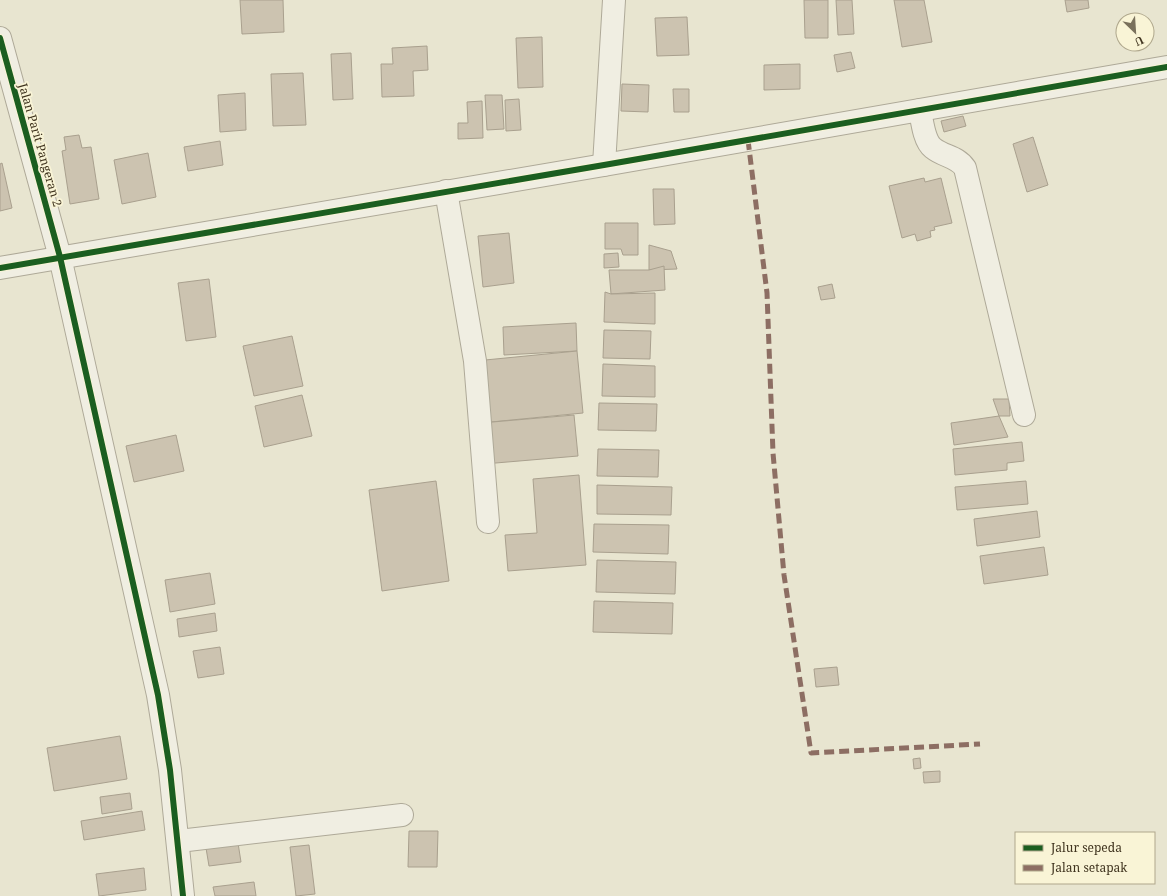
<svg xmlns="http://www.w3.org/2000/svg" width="1167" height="896" font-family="'Noto Serif',serif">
<rect width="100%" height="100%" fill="#e8e5d0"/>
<g fill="#ccc3b0" stroke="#a9a08e">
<path d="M240,0h43l1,32 -42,2z"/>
<path d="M804,0h24v38h-23z"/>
<path d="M836,0h16l2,34 -16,1z"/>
<path d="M894,0h30l8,42 -30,5z"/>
<path d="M1065,0h23l1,8 -22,4z"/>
<path d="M687,17l2,38 -32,1 -2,-38z"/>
<path d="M542,37l1,50 -25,1 -2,-50z"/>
<path d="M427,46l1,24 -15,1 1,25 -32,1 -1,-33h12l-1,-16z"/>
<path d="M851,52l4,16 -18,4 -3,-17z"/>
<path d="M351,53l2,46 -20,1 -2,-46z"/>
<path d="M800,64v25l-36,1v-25z"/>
<path d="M303,73l3,52 -33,1 -2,-52z"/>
<path d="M622,84l27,1 -1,27 -27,-1z"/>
<path d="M673,89h16v23h-15z"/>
<path d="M245,93l1,37 -26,2 -2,-37z"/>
<path d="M485,95h17l2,34 -17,1z"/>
<path d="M519,99l2,31 -15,1 -1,-31z"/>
<path d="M482,101l1,37 -25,1v-16h10l-1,-21z"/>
<path d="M963,116l3,10 -22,6 -3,-11z"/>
<path d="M79,135l3,13 9,-1 8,52 -29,5 -8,-53 4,-1 -2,-13z"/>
<path d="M1033,137l15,48 -21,7 -14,-48z"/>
<path d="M220,141l3,24 -35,6 -4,-24z"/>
<path d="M148,153l8,44 -34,7 -8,-44z"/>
<path d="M2,163l10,45 -12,3v-47z"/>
<path d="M924,178l1,4 16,-4 11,45 -18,4 1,3 -5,1 1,6 -14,4 -2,-7 -13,4 -13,-52z"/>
<path d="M653,189h21l1,35 -21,1z"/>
<path d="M605,223h33v32h-15l-2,-6h-16z"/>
<path d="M509,233l5,50 -31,4 -5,-51z"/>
<path d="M649,245l22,6 6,18 -28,1z"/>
<path d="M618,253l1,14 -15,1v-14z"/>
<path d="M664,266l1,24 -54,4 -2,-24h40z"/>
<path d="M209,279l7,58 -30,4 -8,-58z"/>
<path d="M832,284l3,14 -14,2 -3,-13z"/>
<path d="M605,292l6,2 44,-1v31l-51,-2z"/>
<path d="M576,323l1,28 -73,4 -1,-28z"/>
<path d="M604,330l47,1 -1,28 -47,-1z"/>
<path d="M292,336l11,50 -49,10 -11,-50z"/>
<path d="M577,351l6,62 -102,10 -6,-62z"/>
<path d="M603,364l52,2v31l-53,-1z"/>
<path d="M302,395l10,41 -48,11 -9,-41z"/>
<path d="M993,399h16l1,17h-11z"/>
<path d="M599,403l58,1 -1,27 -58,-1z"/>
<path d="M574,415l4,41 -94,8 -3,-41z"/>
<path d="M999,416l9,21 -54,8 -3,-22z"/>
<path d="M176,435l8,36 -50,11 -8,-36z"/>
<path d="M1022,442l2,19 -17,2v7l-52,5 -2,-26z"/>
<path d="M598,449l61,1 -1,27 -61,-1z"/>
<path d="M579,475l7,90 -78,6 -3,-36 32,-2 -4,-54z"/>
<path d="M436,481l13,100 -67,10 -13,-101z"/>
<path d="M1026,481l2,23 -71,6 -2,-23z"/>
<path d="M597,485l75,2 -1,28 -74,-1z"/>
<path d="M1037,511l3,26 -63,9 -3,-27z"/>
<path d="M594,524l75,1 -1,29 -75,-2z"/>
<path d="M1044,547l4,28 -64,9 -4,-28z"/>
<path d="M597,560l79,2 -1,32 -79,-2z"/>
<path d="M210,573l5,31 -45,8 -5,-32z"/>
<path d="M594,601l79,2 -1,31 -79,-2z"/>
<path d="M215,613l2,18 -38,6 -2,-18z"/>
<path d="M220,647l4,27 -26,4 -5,-27z"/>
<path d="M837,667l2,18 -23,2 -2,-18z"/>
<path d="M120,736l7,43 -73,12 -7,-43z"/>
<path d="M920,758l1,10 -7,1 -1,-10z"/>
<path d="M940,771v11l-16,1 -1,-11z"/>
<path d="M130,793l2,16 -30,5 -2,-17z"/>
<path d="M142,811l3,19 -61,10 -3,-19z"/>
<path d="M409,831h29l-1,36h-29z"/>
<path d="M238,843l3,19 -32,4 -3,-18z"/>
<path d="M309,845l6,49 -19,2 -6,-49z"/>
<path d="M144,868l2,22 -47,6 -3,-22z"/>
<path d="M254,882l2,14h-41l-2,-9z"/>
</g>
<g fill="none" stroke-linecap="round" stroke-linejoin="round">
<g stroke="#aea998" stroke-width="24">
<g id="minor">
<path d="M0,38l60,219 98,438 12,75 13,126"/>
<path d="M920,110c2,11 4,31 13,38 11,9 24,8 32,20l59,247"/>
<path d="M604,165l10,-165"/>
<path d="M446,191l29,170 13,161"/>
<path d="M0,268l604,-103 563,-98"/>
<path d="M179,841l223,-26"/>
</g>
</g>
<use href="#minor" stroke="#f0eee2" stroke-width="22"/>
<path stroke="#8d6e63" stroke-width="5" stroke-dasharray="10 5" stroke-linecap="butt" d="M748,140l19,153 6,160 11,122 27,178 169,-9"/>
<g stroke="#f9f4d6" stroke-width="8">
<g id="cycleway">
<path d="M0,38l60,219 98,438 12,75 13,126"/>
<path d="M0,268l604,-103 563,-98"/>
</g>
</g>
<use href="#cycleway" stroke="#1b5e20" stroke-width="6"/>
</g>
<g text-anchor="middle" stroke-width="3.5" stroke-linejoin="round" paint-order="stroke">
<g font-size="12" fill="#3f331e" stroke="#f9f4d6">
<text transform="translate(40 145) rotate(74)" y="4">Jalan Parit Pangeran 2</text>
</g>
</g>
<rect x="1015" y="832" width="140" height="52" fill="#f9f4d6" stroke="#afa78c"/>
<rect x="1023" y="845" width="20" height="6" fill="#1b5e20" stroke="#afa78c"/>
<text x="1051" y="852" font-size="12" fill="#3f331e">Jalur sepeda</text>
<rect x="1023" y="865" width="20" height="6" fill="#8d6e63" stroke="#afa78c"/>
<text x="1051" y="872" font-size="12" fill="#3f331e">Jalan setapak</text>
<g transform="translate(1135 32) rotate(155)"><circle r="19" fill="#f9f4d6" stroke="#afa78c"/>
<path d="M0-3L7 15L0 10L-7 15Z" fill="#7a715c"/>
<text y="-6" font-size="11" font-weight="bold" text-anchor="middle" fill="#3f331e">U</text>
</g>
</svg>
